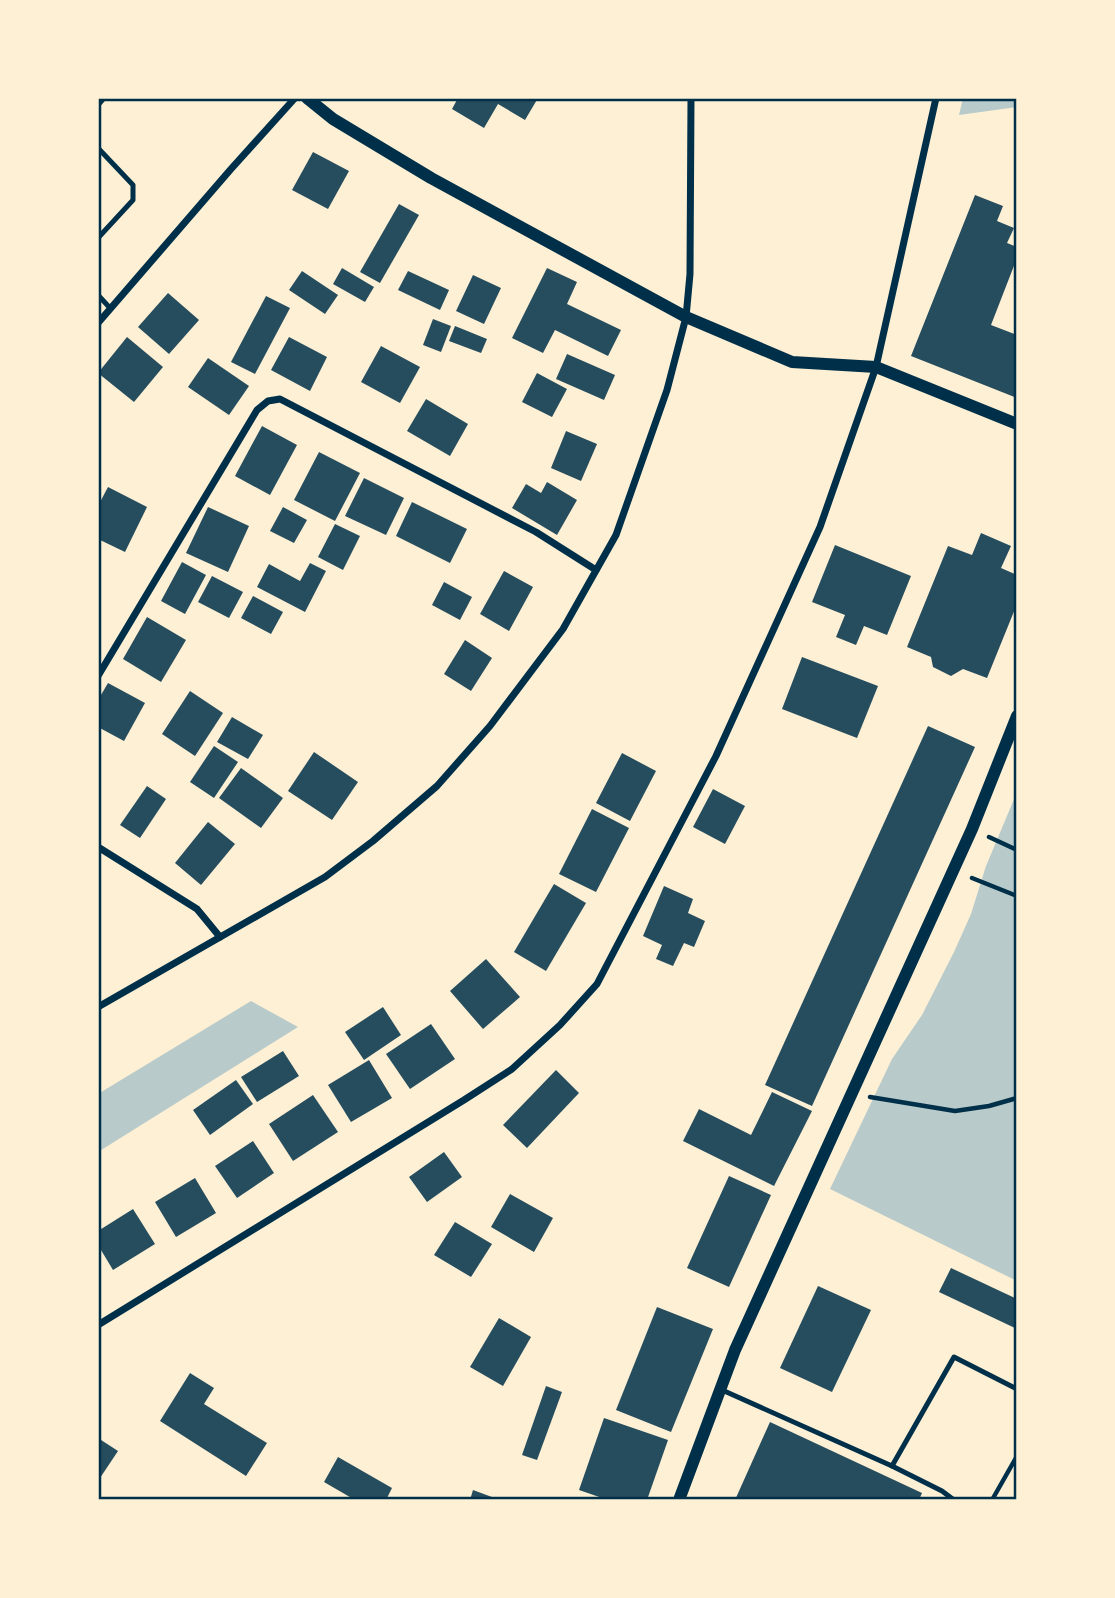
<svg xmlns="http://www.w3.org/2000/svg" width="1115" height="1598" font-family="Rubik,sans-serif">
<rect width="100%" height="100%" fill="#fdf0d5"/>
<g fill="#b9caca">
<path d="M963,98h54v9l-58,8z"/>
<path d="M1017,792v489l-187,-92 62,-130 30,-44 32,-63 17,-38 15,-48z"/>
<path d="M251,1001l47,26 -200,125v-58z"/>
</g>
<g fill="#264d5e">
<path d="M458,98h80l-13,22 -27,-16 -14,24 -32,-19z"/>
<path d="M313,152l36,19 -21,38 -36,-19z"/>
<path d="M975,195l28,11 -6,15 17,7 -7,15 10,4v11l-26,67 26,10v63l-106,-42z"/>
<path d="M399,204l20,11 -39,68 -20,-11z"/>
<path d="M342,268l32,19 -9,15 -32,-18z"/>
<path d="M547,268l30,14 -10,22 54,26 -13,26 -53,-26 -12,23 -31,-15z"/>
<path d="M302,271l36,24 -13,19 -36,-24z"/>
<path d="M408,271l41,19 -9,20 -42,-20z"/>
<path d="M473,275l28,13 -17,36 -28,-13z"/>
<path d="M168,293l31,27 -30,34 -31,-27z"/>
<path d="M266,296l24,12 -35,66 -24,-12z"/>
<path d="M433,319l18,7 -10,26 -18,-7z"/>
<path d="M455,326l32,13 -6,14 -32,-12z"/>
<path d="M127,337l36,30 -29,35 -36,-29z"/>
<path d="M289,337l38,20 -17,34 -39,-21z"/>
<path d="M381,346l39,21 -20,36 -39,-21z"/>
<path d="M567,354l48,21 -11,25 -48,-21z"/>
<path d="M208,358l41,28 -20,29 -41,-28z"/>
<path d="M537,373l30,16 -15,28 -30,-15z"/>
<path d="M426,399l42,25 -18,32 -43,-25z"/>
<path d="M262,426l35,19 -27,50 -35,-19z"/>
<path d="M566,431l31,13 -16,37 -30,-13z"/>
<path d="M319,452l41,21 -25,48 -41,-21z"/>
<path d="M364,478l40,20 -18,37 -41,-19z"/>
<path d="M547,482l30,18 -20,35 -45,-27 14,-24 15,9z"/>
<path d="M108,487l39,20 -22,45 -27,-13v-33z"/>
<path d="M412,502l55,27 -17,34 -54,-27z"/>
<path d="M208,507l41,19 -21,46 -42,-19z"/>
<path d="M283,507l24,13 -13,23 -24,-12z"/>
<path d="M335,524l25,12 -17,34 -25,-13z"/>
<path d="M981,533l30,13 -10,22 16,7v29l-30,74 -24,-9 -12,7 -18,-9 -2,-10 -24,-10 41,-101 24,9z"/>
<path d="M835,545l76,31 -24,59 -23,-9 -8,19 -20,-8 9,-22 -33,-13z"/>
<path d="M182,562l24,13 -21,39 -24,-13z"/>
<path d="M310,563l16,8 -21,41 -48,-25 12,-23 31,17z"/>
<path d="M504,571l29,16 -24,44 -29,-17z"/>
<path d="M212,576l31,16 -14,26 -31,-16z"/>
<path d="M444,582l28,15 -12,23 -28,-15z"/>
<path d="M253,596l30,16 -12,22 -30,-16z"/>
<path d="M147,617l39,23 -25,42 -38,-23z"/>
<path d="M465,640l27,18 -21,33 -27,-17z"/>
<path d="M802,657l76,29 -21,52 -75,-29z"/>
<path d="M108,683l37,20 -21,38 -26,-14v-27z"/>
<path d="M190,691l33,22 -28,43 -33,-22z"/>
<path d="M232,717l31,18 -15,24 -31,-17z"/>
<path d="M928,726l47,21 -163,359 -47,-21z"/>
<path d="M214,746l24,16 -24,36 -24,-16z"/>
<path d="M314,752l44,30 -26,38 -44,-29z"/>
<path d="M622,753l34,18 -26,50 -34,-18z"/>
<path d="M241,768l42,30 -22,30 -42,-30z"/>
<path d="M147,786l19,13 -26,39 -20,-13z"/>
<path d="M713,789l32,17 -20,38 -32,-17z"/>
<path d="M592,809l37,19 -33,64 -37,-18z"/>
<path d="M208,822l27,22 -34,41 -26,-22z"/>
<path d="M554,884l32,19 -40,68 -32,-19z"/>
<path d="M664,886l29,13 -5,14 17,8 -11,26 -10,-4 -11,23 -17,-7 6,-14 -19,-9z"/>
<path d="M486,959l34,38 -37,32 -33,-38z"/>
<path d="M383,1007l18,28 -37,25 -19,-28z"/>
<path d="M431,1024l24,35 -45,30 -24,-35z"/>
<path d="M283,1051l16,25 -42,26 -16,-25z"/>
<path d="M369,1060l23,38 -41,24 -23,-37z"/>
<path d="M556,1070l23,23 -52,55 -24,-23z"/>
<path d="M236,1080l17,24 -43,31 -17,-25z"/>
<path d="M772,1092l40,19 -38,75 -91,-45 16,-32 52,26z"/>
<path d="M313,1095l25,37 -45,29 -24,-37z"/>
<path d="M253,1141l21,32 -37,25 -22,-32z"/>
<path d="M444,1152l18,25 -35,25 -18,-25z"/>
<path d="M729,1176l42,19 -42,92 -42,-19z"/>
<path d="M195,1178l21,35 -40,24 -21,-35z"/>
<path d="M510,1194l43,24 -19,34 -43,-25z"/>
<path d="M133,1209l22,35 -42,26 -15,-25v-14z"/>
<path d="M455,1222l37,22 -21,33 -37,-22z"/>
<path d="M951,1268l66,31v30l-78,-37z"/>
<path d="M818,1286l53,24 -39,82 -52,-24z"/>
<path d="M657,1307l56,22 -42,103 -55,-22z"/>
<path d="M499,1318l32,19 -28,49 -33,-19z"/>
<path d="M190,1373l24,15 -10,16 63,39 -21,33 -86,-55z"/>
<path d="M546,1386l16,6 -25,68 -15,-5z"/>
<path d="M604,1418l64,22 -21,60h-39l-29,-10z"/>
<path d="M770,1422l152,71 -3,7h-184z"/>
<path d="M98,1438l20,13 -20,30z"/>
<path d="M338,1457l54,31 -6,12h-31l-31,-18z"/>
<path d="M473,1490l27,10h-30z"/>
</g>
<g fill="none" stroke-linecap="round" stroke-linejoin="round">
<g stroke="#003049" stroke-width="4.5">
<path d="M989,837l28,13"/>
<path d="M972,878l45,18"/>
<path d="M870,1097l85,14 34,-5 28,-8"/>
<path d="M992,1500l25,-44"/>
</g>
<g stroke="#003049" stroke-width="5">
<path d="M98,105l6,-7"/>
<path d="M98,148l35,37v15l-35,38"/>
<path d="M98,295l12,13"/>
<path d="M722,1390l170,76 62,-109 63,32"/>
<path d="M892,1466l50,25 12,9"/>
</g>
<g stroke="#003049" stroke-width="7">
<path d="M98,323l133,-154 64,-71"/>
<path d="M98,676l159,-266 11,-9 12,-2 256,133 60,38"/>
<path d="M98,847l99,62 23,28"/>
<path d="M98,1007l227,-130 48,-36 64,-55 53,-60 73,-97 53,-94 51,-145 19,-73 4,-43 1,-176"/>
<path d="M98,1325l366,-225 48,-31 48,-44 37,-41 119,-228 104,-229 56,-160 60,-269"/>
</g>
<g stroke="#003049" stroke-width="12">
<path d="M307,98l26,21 98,59 255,139 106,45 84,5 141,57"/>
<path d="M679,1500l56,-150 237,-521 45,-113"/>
</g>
</g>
<rect width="1115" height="1598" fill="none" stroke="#fdf0d5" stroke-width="200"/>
<rect x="100" y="100" width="915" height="1398" fill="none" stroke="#003049" stroke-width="2.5"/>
</svg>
